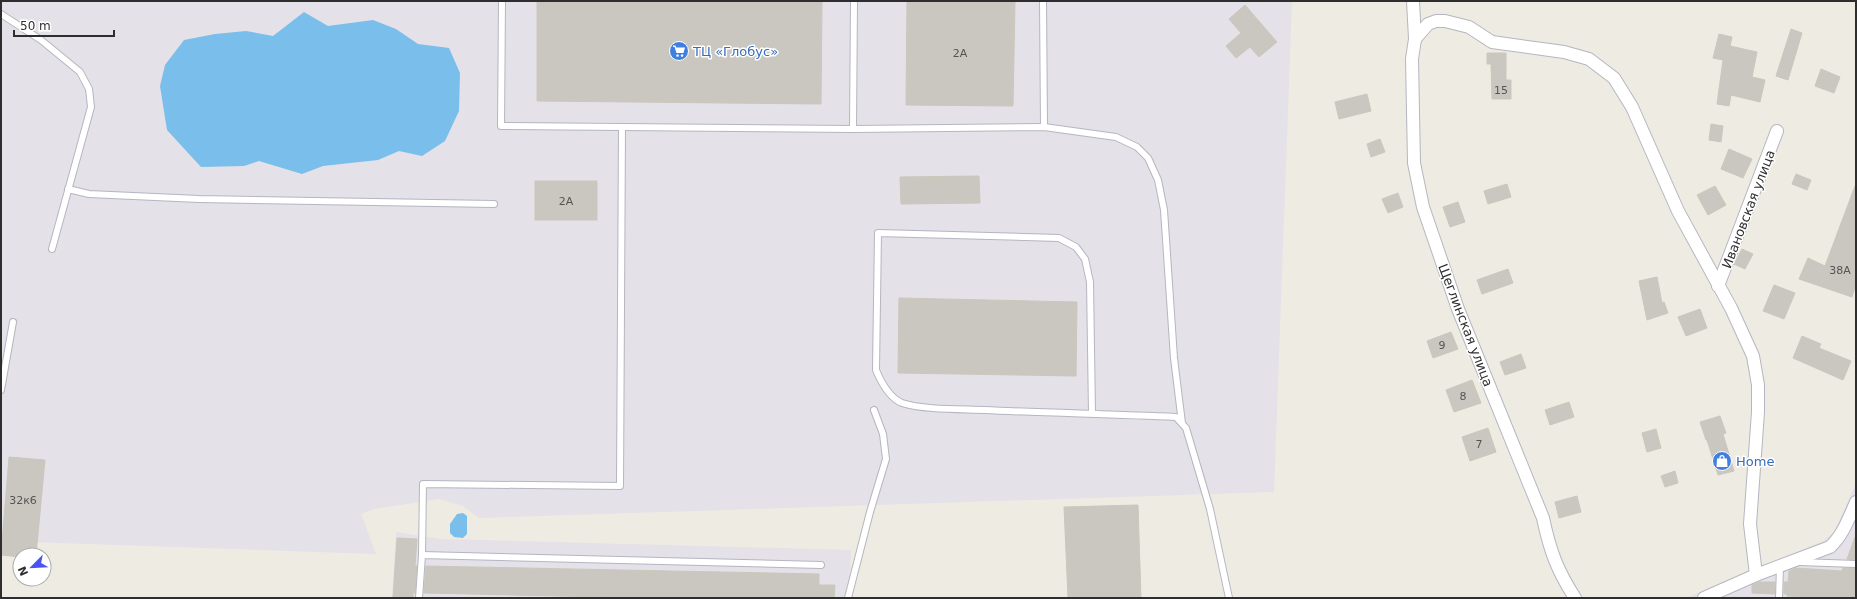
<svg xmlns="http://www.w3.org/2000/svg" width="1857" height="599" font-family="'DejaVu Sans',sans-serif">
<rect width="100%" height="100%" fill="#eeebe2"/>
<g fill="#e4e1e8">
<path d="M1,1h1291l-18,491 -795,26 -16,-12 -24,-7 -65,10 -13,5 15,40 -375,-13z"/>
<path d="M1856,483v115h-170l137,-57 11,-9z"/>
<path d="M396,532l45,7 410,11 -2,48h-457z"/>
</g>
<g fill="#7abeeb">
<path d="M304,12l24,14 45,-6 23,9 22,15 31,4 11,25 -1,38 -14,30 -23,15 -23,-5 -21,9 -55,6 -21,8 -43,-13 -15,5 -43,1 -34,-37 -7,-44 5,-21 19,-25 31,-6 31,-3 27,5z"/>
<path d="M463,513l4,3v18l-4,4 -9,-1 -4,-4v-9l7,-10z"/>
</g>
<g fill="#cac7c1" stroke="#cac7bb">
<path d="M537,1h285l-1,103 -284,-3z"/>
<path d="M907,1h108l-2,105 -107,-1z"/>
<path d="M1245,5l32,37 -18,15 -9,-10 -14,11 -10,-12 15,-13 -12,-14z"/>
<path d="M1791,29l11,4 -14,47 -12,-4z"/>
<path d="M1719,34l13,3 -2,9 27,6 -5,25 13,3 -5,22 -29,-7 -2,11 -12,-2 6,-44 -10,-2z"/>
<path d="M1487,53h19v27h5v19h-19l-1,-35h-4z"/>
<path d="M1821,69l19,8 -6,16 -19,-7z"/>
<path d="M1367,94l4,17 -32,8 -4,-17z"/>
<path d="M1711,124l12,2 -2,16 -12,-2z"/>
<path d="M1380,139l5,13 -14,5 -4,-13z"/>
<path d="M1729,149l23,10 -9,19 -22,-9z"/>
<path d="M1796,174l15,6 -4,10 -15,-6z"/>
<path d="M979,176l1,27 -79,1 -1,-27z"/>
<rect x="535" y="181" width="62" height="39"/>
<path d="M1507,184l4,13 -23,7 -4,-13z"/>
<path d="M1715,186l11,19 -18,10 -11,-20z"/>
<path d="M1855,186l1,98 -4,13 -53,-18 9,-21 17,8z"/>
<path d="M1398,193l5,14 -15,6 -6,-14z"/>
<path d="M1458,202l7,20 -15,5 -7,-20z"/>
<path d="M1742,249l11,5 -8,15 -11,-5z"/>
<path d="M1508,269l5,14 -31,11 -5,-14z"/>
<path d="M1657,277l5,26 2,-1 4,11 -21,7 -8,-39z"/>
<path d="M1774,285l21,8 -11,26 -21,-8z"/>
<path d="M899,298l178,4 -1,74 -178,-3z"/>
<path d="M1700,309l7,19 -21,8 -8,-19z"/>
<path d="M1451,332l7,17 -25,9 -6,-17z"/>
<path d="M1802,336l19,8 -2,4 32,13 -8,19 -50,-22z"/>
<path d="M1521,354l5,14 -21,7 -5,-13z"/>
<path d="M1472,380l9,23 -27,9 -8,-22z"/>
<path d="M1569,402l5,15 -24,8 -5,-15z"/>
<path d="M1720,416l6,17 -3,1 11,37 -16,4 -11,-35h-1l-6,-18z"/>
<path d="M1488,428l8,24 -26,9 -8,-24z"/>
<path d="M1656,429l5,19 -14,4 -5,-19z"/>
<path d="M9,457l36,3 -9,95h-16v2l-19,-2z"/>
<path d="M1675,471l3,12 -13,4 -4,-11z"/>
<path d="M1577,496l4,16 -22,6 -4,-16z"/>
<path d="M1138,505l3,93h-73l-4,-91z"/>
<path d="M1855,537l1,23 -9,-1z"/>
<path d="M397,538l20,1 -2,27h2l-2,27h-2v5h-20z"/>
<path d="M426,566l393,8v11h16l-1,13h-187l-223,-5z"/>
<path d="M1795,568l47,3 1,-3h13v30l-69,-2v-2h-3v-12h4l1,-11z"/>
<path d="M1760,582h15v12l-23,-1v-8z"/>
</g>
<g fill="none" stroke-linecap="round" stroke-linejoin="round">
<g stroke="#b5b6c0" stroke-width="8">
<g id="service">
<path d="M502,1l-1,125 352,3 1,-128"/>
<path d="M1043,1l1,126"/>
<path d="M1,14l40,26 39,32 9,17 2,18 -39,142"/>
<path d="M853,129l191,-2 72,10 21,10 11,11 10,22 6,30 10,148 8,65"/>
<path d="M68,189l21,5 110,5 295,5"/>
<path d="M1,390l12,-68"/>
<path d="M1092,414l-2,-132 -5,-23 -9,-12 -17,-9 -181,-5 -2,137c5,12 14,28 26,33 21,7 60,6 82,7 64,3 128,4 192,7l10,11 24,81 19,89"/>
<path d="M422,555l1,-71 197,2 2,-359"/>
<path d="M1800,562l56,2"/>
<path d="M419,598l3,-43 399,10"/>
<path d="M848,598l22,-86 16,-53 -3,-25 -9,-24"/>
<path d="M1779,598l1,-32"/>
</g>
</g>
<g stroke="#b5b6c0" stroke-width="14">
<g id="minor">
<path d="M1413,1l2,38 -3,20 2,104 9,44 35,102 85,209c7,33 14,52 32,80"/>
<path d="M1415,39l13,-15 8,-3h9l24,6 23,15 72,10 25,7 25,19 18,29 46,104 53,97 22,48 5,29v27l-8,112 6,51"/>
<path d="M1718,286l59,-155"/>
<path d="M1704,598l52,-23 74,-28c13,-12 19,-29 26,-45"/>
</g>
</g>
<use href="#service" stroke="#fff" stroke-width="6"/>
<use href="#minor" stroke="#fff" stroke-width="12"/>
</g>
<defs>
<g id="supermarket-disc" transform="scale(1)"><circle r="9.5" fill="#3f7fe0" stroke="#fff"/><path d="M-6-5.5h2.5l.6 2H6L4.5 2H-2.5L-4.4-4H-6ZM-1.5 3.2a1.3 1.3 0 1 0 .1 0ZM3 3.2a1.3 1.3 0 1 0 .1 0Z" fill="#fff"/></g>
<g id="shop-disc" transform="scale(1)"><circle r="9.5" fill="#3f7fe0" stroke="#fff"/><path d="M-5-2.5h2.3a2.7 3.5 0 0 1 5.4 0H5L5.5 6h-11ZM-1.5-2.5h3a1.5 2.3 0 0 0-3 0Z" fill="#fff"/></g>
</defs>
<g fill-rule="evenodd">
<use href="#supermarket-disc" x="679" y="51"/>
<use href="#shop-disc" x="1722" y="461"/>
</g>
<g text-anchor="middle" stroke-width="3" stroke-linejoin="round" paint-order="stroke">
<g font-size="11" fill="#555453">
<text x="960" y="57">2А</text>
<text x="1501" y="94">15</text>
<text x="566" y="205">2А</text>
<text x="1840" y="274">38А</text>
<text x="1442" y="349">9</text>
<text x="1463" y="400">8</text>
<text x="1479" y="448">7</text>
<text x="23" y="504">32к6</text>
</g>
<g font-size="13" fill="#366cbe" stroke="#fff" text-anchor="start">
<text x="693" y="56">ТЦ «Глобус»</text>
<text x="1736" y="466">Home</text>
</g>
<g font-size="13" fill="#2e2e2e" stroke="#fff">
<text transform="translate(1748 209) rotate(-69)" y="5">Ивановская улица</text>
<text transform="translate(1466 325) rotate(69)" y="5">Щеглинская улица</text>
</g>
</g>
<rect width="1857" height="599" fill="none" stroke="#2e2e2e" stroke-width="4"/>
<g transform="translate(32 567) rotate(246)"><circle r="19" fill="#ffffff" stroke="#ababab"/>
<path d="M0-3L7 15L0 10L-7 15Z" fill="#4a54f3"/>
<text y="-6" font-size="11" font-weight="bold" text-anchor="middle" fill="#2e2e2e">N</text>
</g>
<path d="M14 30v6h100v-6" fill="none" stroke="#2e2e2e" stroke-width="2"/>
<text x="20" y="30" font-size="12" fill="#2e2e2e" stroke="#ffffff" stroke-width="3" paint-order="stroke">50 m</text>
</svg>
